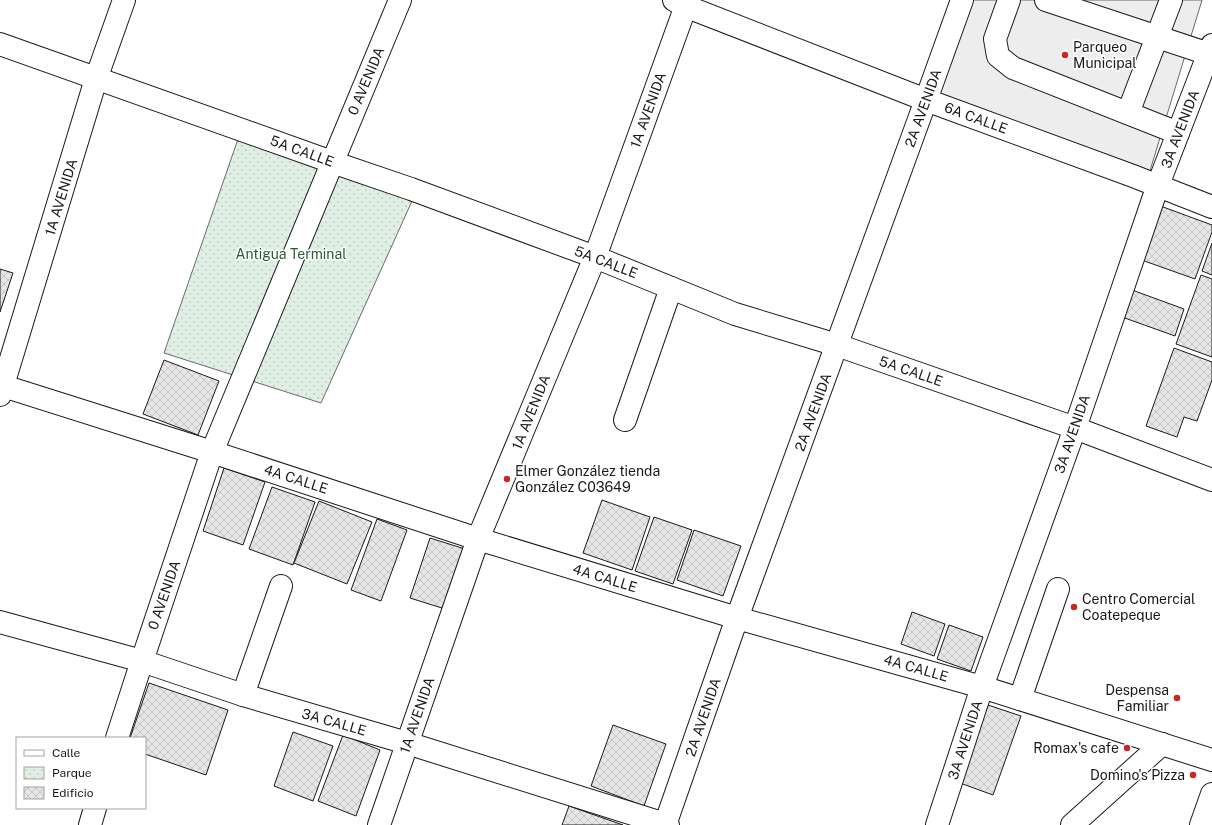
<svg xmlns="http://www.w3.org/2000/svg" width="1212" height="825" font-family="'Public Sans',sans-serif">
<defs>
<pattern id="park-dots" width="8" height="8" patternUnits="userSpaceOnUse"><rect width="8" height="8" fill="#e0efe3"/><path d="M2 2h.1M6 6h.1" fill="none" stroke="#c0ccc2" stroke-width="1.8" stroke-linecap="round"/></pattern>
<pattern id="building-cross-hatch" width="8" height="8" patternUnits="userSpaceOnUse"><rect width="8" height="8" fill="#e6e6e6"/><path d="M0 0l8 8M0 8l8-8" fill="none" stroke="#c5c5c5"/></pattern>
</defs>
<rect width="100%" height="100%" fill="#fff"/>
<path fill="url(#park-dots)" stroke="#6a6a6a" d="M238,139l174,62 -91,202 -157,-50z"/>
<path fill="#ededed" stroke="#6a6a6a" d="M965,0h237l-57,187 -222,-78z"/>
<g fill="url(#building-cross-hatch)" stroke="#1a1a1a">
<path d="M1155,204l57,21v7l-17,47 -59,-21z"/>
<path d="M1212,243v32l-10,-4z"/>
<path d="M0,269l13,4 -13,39z"/>
<path d="M1201,275l11,4v78l-36,-13z"/>
<path d="M1132,290l52,19 -9,27 -53,-19z"/>
<path d="M1174,348l38,14v18l-15,41 -13,-4 -7,20 -31,-11z"/>
<path d="M164,360l55,21 -21,54 -55,-21z"/>
<path d="M224,468l41,14 -22,63 -40,-14z"/>
<path d="M272,487l43,15 -22,63 -44,-16z"/>
<path d="M602,500l48,17 -18,53 -49,-17z"/>
<path d="M319,501l53,21 -25,62 -53,-21z"/>
<path d="M654,517l38,13 -19,54 -38,-13z"/>
<path d="M377,519l30,11 -26,71 -30,-11z"/>
<path d="M694,530l47,16 -18,50 -46,-16z"/>
<path d="M430,538l35,11 -20,60 -35,-11z"/>
<path d="M912,612l33,12 -11,32 -33,-12z"/>
<path d="M949,625l34,12 -12,34 -34,-12z"/>
<path d="M149,683l79,27 -22,65 -61,-21v-16h-15z"/>
<path d="M988,705l33,11 -28,79 -33,-12z"/>
<path d="M613,725l53,19 -22,62 -53,-20z"/>
<path d="M293,732l40,14 -20,55 -39,-15z"/>
<path d="M343,735l37,15 -24,66 -38,-15z"/>
<path d="M569,806l54,19h-61z"/>
</g>
<g fill="none" stroke-linecap="round" stroke-linejoin="round">
<g stroke="#1a1a1a" stroke-width="24">
<g id="minor">
<path d="M1009,0l-14,39 3,17 15,12 165,65"/>
<path d="M1046,0l163,54"/>
<path d="M926,100l36,-100"/>
<path d="M1128,113l43,-113"/>
<path d="M1158,185l54,-140"/>
<path d="M0,385l212,67 266,87 259,79 245,69 230,73"/>
<path d="M0,395l96,-316 28,-79"/>
<path d="M625,420l46,-132"/>
<path d="M0,622l142,39 101,34 164,48 261,82"/>
<path d="M243,695l38,-109"/>
<path d="M1020,699l38,-110"/>
<path d="M117,738l25,-77 70,-209 188,-452"/>
<path d="M90,825l5,-17"/>
<path d="M379,825l99,-286 117,-282 93,-257"/>
<path d="M1072,825l90,-81"/>
<path d="M1201,825l11,-31"/>
</g>
</g>
<g stroke="#1a1a1a" stroke-width="24">
<g id="major">
<path d="M674,0l11,6 241,94 207,76 79,31"/>
<path d="M0,44l332,118 79,27 184,68 140,57 102,31 238,83 137,52"/>
<path d="M665,825l72,-207 189,-518"/>
<path d="M937,825l45,-138 93,-259 83,-243"/>
</g>
</g>
<use href="#minor" stroke="#fff" stroke-width="22"/>
<use href="#major" stroke="#fff" stroke-width="22"/>
</g>
<g fill="#c62828" stroke="#fff" stroke-width="1.5">
<circle cx="1065" cy="55" r="4"/>
<circle cx="507" cy="479" r="4"/>
<circle cx="1074" cy="607" r="4"/>
<circle cx="1177" cy="698" r="4"/>
<circle cx="1127" cy="748" r="4"/>
<circle cx="1193" cy="775" r="4"/>
</g>
<g text-anchor="middle" stroke-width="3" stroke-linejoin="round" paint-order="stroke">
<g font-size="14" fill="#1a1a1a" stroke="#fff" text-anchor="start">
<text x="1073" y="52">Parqueo<tspan x="1073" dy="16">Municipal</tspan></text>
<text x="515" y="476">Elmer González tienda<tspan x="515" dy="16">González C03649</tspan></text>
<text x="1082" y="604">Centro Comercial<tspan x="1082" dy="16">Coatepeque</tspan></text>
<text x="1169" y="695" text-anchor="end">Despensa<tspan x="1169" dy="16">Familiar</tspan></text>
<text x="1119" y="753" text-anchor="end">Romax's cafe</text>
<text x="1185" y="780" text-anchor="end">Domino's Pizza</text>
</g>
<g font-size="14" fill="#1a1a1a" stroke="#fff">
<text transform="translate(366 81) rotate(-67)" y="5">0 AVENIDA</text>
<text transform="translate(923 108) rotate(-70)" y="5">2A AVENIDA</text>
<text transform="translate(648 110) rotate(-70)" y="5">1A AVENIDA</text>
<text transform="translate(976 118) rotate(20)" y="5">6A CALLE</text>
<text transform="translate(1180 129) rotate(-69)" y="5">3A AVENIDA</text>
<text transform="translate(302 151) rotate(20)" y="5">5A CALLE</text>
<text transform="translate(61 197) rotate(-73)" y="5">1A AVENIDA</text>
<text transform="translate(606 262) rotate(21)" y="5">5A CALLE</text>
<text transform="translate(911 371) rotate(19)" y="5">5A CALLE</text>
<text transform="translate(531 412) rotate(-68)" y="5">1A AVENIDA</text>
<text transform="translate(813 412) rotate(-70)" y="5">2A AVENIDA</text>
<text transform="translate(1072 434) rotate(-71)" y="5">3A AVENIDA</text>
<text transform="translate(296 479) rotate(18)" y="5">4A CALLE</text>
<text transform="translate(605 578) rotate(17)" y="5">4A CALLE</text>
<text transform="translate(164 595) rotate(-71)" y="5">0 AVENIDA</text>
<text transform="translate(916 668) rotate(16)" y="5">4A CALLE</text>
<text transform="translate(417 715) rotate(-71)" y="5">1A AVENIDA</text>
<text transform="translate(703 717) rotate(-71)" y="5">2A AVENIDA</text>
<text transform="translate(334 722) rotate(16)" y="5">3A CALLE</text>
<text transform="translate(965 740) rotate(-72)" y="5">3A AVENIDA</text>
</g>
<g font-size="14" fill="#2b5a34" stroke="#fff">
<text x="291" y="259">Antigua Terminal</text>
</g>
</g>
<rect x="16" y="737" width="130" height="72" fill="#ffffff" stroke="#a3a3a3"/>
<rect x="24" y="750" width="20" height="6" fill="#ffffff" stroke="#a3a3a3"/>
<text x="52" y="757" font-size="12" fill="#1a1a1a">Calle</text>
<rect x="24" y="767" width="20" height="12" fill="url(#park-dots)" stroke="#a3a3a3"/>
<text x="52" y="777" font-size="12" fill="#1a1a1a">Parque</text>
<rect x="24" y="787" width="20" height="12" fill="url(#building-cross-hatch)" stroke="#a3a3a3"/>
<text x="52" y="797" font-size="12" fill="#1a1a1a">Edificio</text>
</svg>
